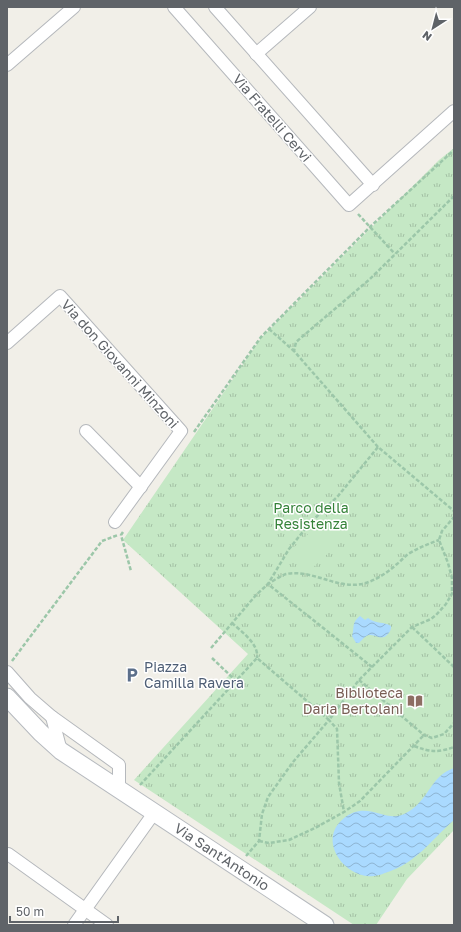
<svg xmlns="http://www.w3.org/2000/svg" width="461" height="932" font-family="'Golos Text',sans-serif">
<defs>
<pattern id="park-tufts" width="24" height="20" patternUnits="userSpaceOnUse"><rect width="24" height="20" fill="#c5e8c5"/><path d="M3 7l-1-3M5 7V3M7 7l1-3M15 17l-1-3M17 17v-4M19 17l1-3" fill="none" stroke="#a3c0a4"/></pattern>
<pattern id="water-waves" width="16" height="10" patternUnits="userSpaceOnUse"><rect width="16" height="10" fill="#aadaff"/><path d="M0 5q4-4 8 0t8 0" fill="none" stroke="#8eb4d2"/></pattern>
</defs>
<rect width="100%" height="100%" fill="#f1efe8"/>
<path fill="url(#park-tufts)" d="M454,148v682l-47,49 -31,46h-22l-220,-145 114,-126 -125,-114 138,-202 178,-178z"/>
<path fill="#c5e8c5" d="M331,513l19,20 -42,39 -19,-20z"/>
<g fill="url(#water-waves)">
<path d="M360,616l5,4 3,-2c10,7 15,3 23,8 0,4 -1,6 -4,9 -6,6 -11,-1 -18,0 -4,1 -7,5 -10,8h-3l-4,-7c3,-9 -1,-13 8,-20z"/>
<path d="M454,768v52c-24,21 -37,43 -69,53 -4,2 -13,4 -18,3 -26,-3 -48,-37 -24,-57 24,-21 43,6 63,-6 4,-2 9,-6 12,-9 13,-13 16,-29 36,-36z"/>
</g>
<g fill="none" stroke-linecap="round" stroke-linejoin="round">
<g stroke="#b5b8bc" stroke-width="14">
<g id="minor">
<path d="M174,7l175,198 105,-94"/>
<path d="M215,7l158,178"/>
<path d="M256,54l54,-47"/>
<path d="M7,65l67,-58"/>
<path d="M7,343l53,-47 121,135 -66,91"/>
<path d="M86,431l55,56"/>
<path d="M7,672l23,26 22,19 67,48v23"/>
<path d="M52,717l9,34"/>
<path d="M8,854l99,71"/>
<path d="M74,925l80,-112"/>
</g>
</g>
<g stroke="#b6babf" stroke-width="19">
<g id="secondary">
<path id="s1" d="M7,697l34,36 20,18 264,174"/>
</g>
</g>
<g stroke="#9cc7a9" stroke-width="2.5" stroke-dasharray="4 2" stroke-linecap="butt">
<path d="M358,214l37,40"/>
<path d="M269,329l25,22"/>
<path d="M194,432l67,-95 109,-110 84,-77"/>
<path d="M378,447l-84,-96 2,-9 74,-63 84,-83"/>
<path d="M123,532l-2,3 10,36"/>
<path d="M452,591v-13l-4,-15 -9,-23 3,-9 12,-14"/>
<path d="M232,623c10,9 27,21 25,35"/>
<path d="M412,627l42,40"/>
<path d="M211,648l45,-53 12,-11 21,-35 21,-26 28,-27 40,-49 76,64"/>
<path d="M212,658l24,23"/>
<path d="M12,661l90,-120 16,-6"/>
<path d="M372,667l-104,-83c5,-3 12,-8 18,-10 26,-5 50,15 76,10 13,-3 25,-11 35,-20 4,-3 7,-7 11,-10 10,-6 20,-10 31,-14"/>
<path d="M359,680l65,55 8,3 12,-4 10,-11"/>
<path d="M414,746c16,6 23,7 40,1"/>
<path d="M140,785l117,-127 72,62 30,-40 53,-53 19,-8 5,-4 10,-11 8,-14"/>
<path d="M259,841l10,2 20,-3 26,-12 29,-16 16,-11 64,-66"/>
<path d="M246,856l13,-15 3,-27 6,-17 25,-35 36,-42 8,9 2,54 5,29"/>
</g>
<use href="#minor" stroke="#fff" stroke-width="12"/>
<use href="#secondary" stroke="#fff" stroke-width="17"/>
</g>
<defs>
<g id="parking-bare" transform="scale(1.2)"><path d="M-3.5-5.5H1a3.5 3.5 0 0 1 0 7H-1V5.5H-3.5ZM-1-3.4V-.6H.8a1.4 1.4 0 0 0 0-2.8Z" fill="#5c6f8a" stroke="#fff" stroke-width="2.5" paint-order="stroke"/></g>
<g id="library-bare" transform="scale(1.2)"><path d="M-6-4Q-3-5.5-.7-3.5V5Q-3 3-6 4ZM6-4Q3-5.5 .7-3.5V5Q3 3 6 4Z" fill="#8d6e63" stroke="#fff" stroke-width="2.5" paint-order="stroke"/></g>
</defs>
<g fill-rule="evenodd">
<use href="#parking-bare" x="132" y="675"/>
<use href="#library-bare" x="415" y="701"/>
</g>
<g text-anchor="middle" stroke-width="3" stroke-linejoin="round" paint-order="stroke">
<g font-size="14" fill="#5f6368" stroke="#fff">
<text transform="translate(272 118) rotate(49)" y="5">Via Fratelli Cervi</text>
<text transform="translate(120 364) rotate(48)" y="5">Via don Giovanni Minzoni</text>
<text dy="5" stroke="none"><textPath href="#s1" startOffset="269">Via Sant'Antonio</textPath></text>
</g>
<g font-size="14" fill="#348238" stroke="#fff">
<text x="311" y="513">Parco della<tspan x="311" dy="16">Resistenza</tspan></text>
</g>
<g font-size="14" fill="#4e5e75" stroke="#fff" text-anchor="start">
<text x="144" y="672">Piazza<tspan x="144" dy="16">Camilla Ravera</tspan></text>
</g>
<g font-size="14" fill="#785e54" stroke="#fff" text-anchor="end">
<text x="403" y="698">Biblioteca<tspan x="403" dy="16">Daria Bertolani</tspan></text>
</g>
</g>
<rect width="461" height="932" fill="none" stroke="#5f6368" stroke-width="16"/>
<g transform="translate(433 28) rotate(216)" stroke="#ffffff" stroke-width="3" paint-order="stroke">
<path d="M0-3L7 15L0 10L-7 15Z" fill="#5f6368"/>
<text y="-6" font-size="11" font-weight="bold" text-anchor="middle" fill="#5f6368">N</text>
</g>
<path d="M10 916v6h108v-6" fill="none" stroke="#5f6368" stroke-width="2"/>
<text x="16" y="916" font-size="12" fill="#5f6368" stroke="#ffffff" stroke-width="3" paint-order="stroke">50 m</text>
</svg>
